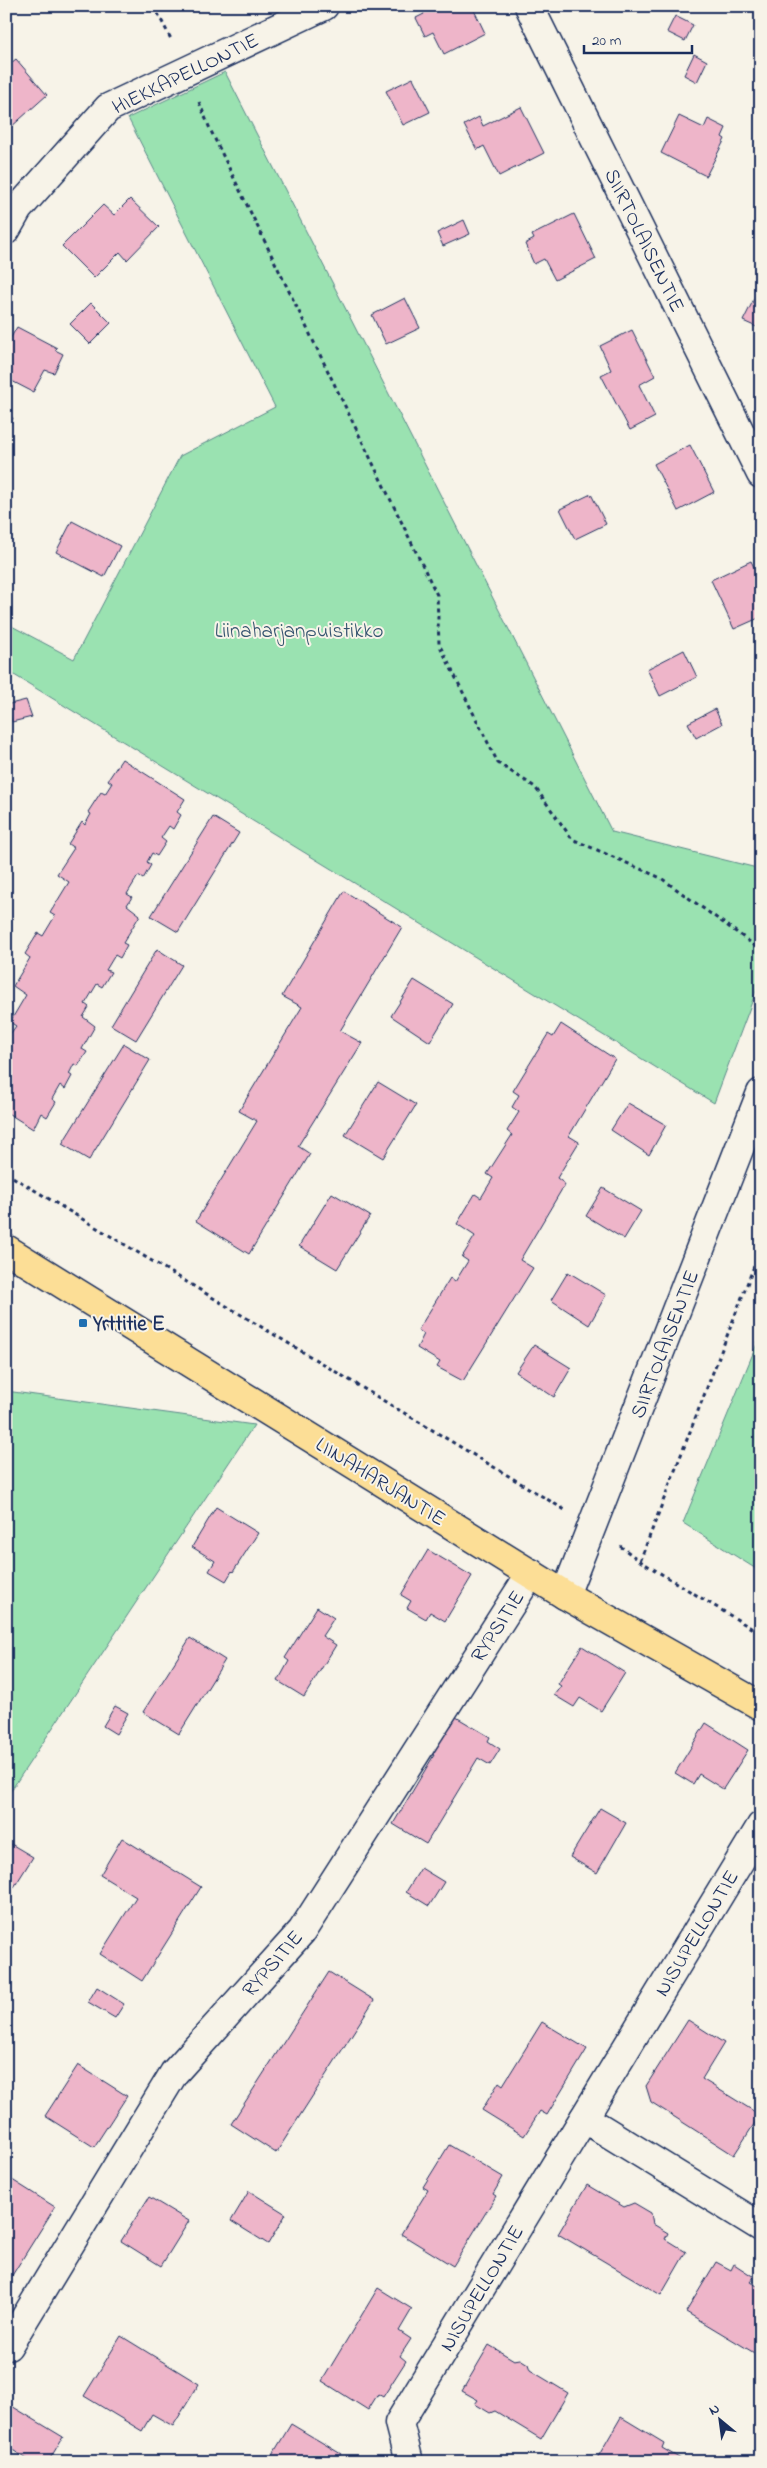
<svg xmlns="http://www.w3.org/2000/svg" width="767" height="2468" font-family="'Indie Flower',sans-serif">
<rect width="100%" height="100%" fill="#f7f3e8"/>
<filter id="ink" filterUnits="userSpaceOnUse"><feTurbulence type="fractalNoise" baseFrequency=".02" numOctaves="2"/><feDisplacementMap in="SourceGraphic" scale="10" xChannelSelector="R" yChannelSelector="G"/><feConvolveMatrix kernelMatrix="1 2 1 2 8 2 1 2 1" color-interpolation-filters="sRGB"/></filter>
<g filter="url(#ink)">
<g fill="#9ae2b1" stroke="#5a8888">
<path d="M225,72l387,760 149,37v109l-47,125 -708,-433v-47l68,36 106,-203 95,-49 -147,-289z"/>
<path d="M761,1334v238l-78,-49z"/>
<path d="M6,1391l248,34 -248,373z"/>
</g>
<g fill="#eeb5c9" stroke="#1b2f5e">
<path d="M421,6h51l13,27 -41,21 -11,-22 -8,4 -9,-18 8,-4z"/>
<path d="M675,16l18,9 -8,16 -18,-9z"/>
<path d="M694,54l13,7 -10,21 -13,-7z"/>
<path d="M16,59l31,36 -37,33 -4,-4v-57z"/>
<path d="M413,78l17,34 -27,13 -17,-34z"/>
<path d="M521,107l23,46 -45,23 -15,-30 -7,4 -13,-25 15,-8 4,9z"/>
<path d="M679,116l25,12 4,-9 18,9 -4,9 3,2 -19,37 -45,-23z"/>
<path d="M130,199l29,28 -32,33 -7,-8 -26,26 -32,-32 41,-41 11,10z"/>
<path d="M574,214l22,45 -41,21 -11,-21 -10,5 -9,-20 9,-5 -2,-4z"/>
<path d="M464,220l6,14 -27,12 -6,-13z"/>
<path d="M761,285v44l-18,-8z"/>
<path d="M405,298l15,30 -34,16 -14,-29z"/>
<path d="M91,303l20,20 -21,21 -20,-20z"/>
<path d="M17,327l40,21 -2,2 8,4 -9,19 -9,-3 -12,22 -27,-14v-32z"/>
<path d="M632,330l23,46 -16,9 16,32 -25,13 -29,-55 10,-5 -11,-24z"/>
<path d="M6,415l7,3 -7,15z"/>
<path d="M690,445l24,47 -36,19 -24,-47z"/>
<path d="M591,494l15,30 -31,15 -15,-30z"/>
<path d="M72,521l48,25 -16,31 -48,-25z"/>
<path d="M751,561l10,20v36l-27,12 -23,-49z"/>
<path d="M684,650l13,27 -37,19 -13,-27z"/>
<path d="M761,699v11l-5,-9z"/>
<path d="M26,700l6,17 -20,5 -6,-17z"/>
<path d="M715,709l7,15 -26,14 -8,-15z"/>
<path d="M122,759l63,40 -8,13 4,3 -8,14 -4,-3 -8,12 5,4 -9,14 -5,-3 -5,9 4,3 -8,14 -5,-3 -11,18 5,3 -5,8 13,10 -17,28 4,2 -7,13 -5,-3 -9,15 5,2 -9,15 -5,-3 -12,20 4,3 -6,10 12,9 -13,23 5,3 -9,14 -4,-2 -5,10 3,2 -7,13 -5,-4 -8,14 4,3 -9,15 -6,-4 -8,16 -27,-17v-76l2,1 8,-11 -6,-4 16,-27 -13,-9 17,-28 -5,-4 13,-21 5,3 12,-20 -5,-3 19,-31 -12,-8 17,-26 -6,-4 14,-22 3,3 6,-11 -3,-2 13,-20 4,2 7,-11 -4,-3z"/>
<path d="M213,817l26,16 -61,99 -27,-16z"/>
<path d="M344,891l58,36 -62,104 22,12 -64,103 12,8 -61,100 -53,-33 61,-100 -18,-10 63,-104 -20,-11z"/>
<path d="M157,949l25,16 -46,75 -25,-15z"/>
<path d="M414,980l39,24 -23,38 -39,-26z"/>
<path d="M561,1024l54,35 -46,77 10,6 -22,36 8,6 -45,76 13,8 -70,113 -26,-14 3,-5 -23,-14 7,-14 -6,-4 32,-52 5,4 13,-21 -6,-4 13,-21 -18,-12 18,-30 6,4 12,-20 -6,-4 25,-39 -5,-4 12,-19 -7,-5 7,-12 -6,-4 35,-57 5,3z"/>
<path d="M124,1044l26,16 -61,100 -27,-16z"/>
<path d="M378,1082l38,23 -33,53 -38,-23z"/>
<path d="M628,1103l38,22 -17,30 -38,-25z"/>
<path d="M603,1188l38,23 -17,28 -38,-23z"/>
<path d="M332,1193l38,23 -33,53 -38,-23z"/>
<path d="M568,1272l38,23 -17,30 -38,-25z"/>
<path d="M534,1345l37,23 -17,29 -38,-25z"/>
<path d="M216,1507l42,26 -25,39 -1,-1 -6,10 -17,-10 6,-10 -23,-14z"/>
<path d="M428,1550l44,26 -27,45 -15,-9 -4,7 -19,-11 4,-7 -10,-6z"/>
<path d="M317,1607l17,11 -12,18 14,9 -32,52 -26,-16 11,-20 -4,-3z"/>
<path d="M190,1638l35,22 -46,74 -36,-22z"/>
<path d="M582,1646l43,27 -24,38 -21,-13 -6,9 -20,-12 7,-9 -3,-2z"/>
<path d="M115,1706l13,7 -12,21 -13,-8z"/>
<path d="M456,1717l34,20 -2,4 12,8 -10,16 -12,-7 -52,86 -33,-20 41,-69 -5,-3 17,-28 5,2z"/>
<path d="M706,1723l42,27 -25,39 -24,-15 -6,10 -18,-11z"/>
<path d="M600,1808l26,15 -29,50 -27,-16z"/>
<path d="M122,1838l79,49 -59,94 -42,-27 36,-57 -36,-22z"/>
<path d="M6,1841l27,16 -27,43z"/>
<path d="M421,1868l23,14 -15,24 -23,-14z"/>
<path d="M329,1972l45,28 -98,153 -45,-29z"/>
<path d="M97,1987l27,17 -9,14 -27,-16z"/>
<path d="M688,2020l36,23 -22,36 58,36 -26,40 -83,-53 -5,-16z"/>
<path d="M542,2022l45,27 -40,66 -7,-4 -16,25 -42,-26 17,-28 4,3z"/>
<path d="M78,2065l49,31 -33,51 -49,-31z"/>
<path d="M449,2145l54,32 -10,17 3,2 -43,70 -52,-32 27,-44 -5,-3z"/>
<path d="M6,2176l49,31 -49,78z"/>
<path d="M587,2185l37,22 10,-4 17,10 2,11 15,9 -3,6 21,13 -25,43 -103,-61z"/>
<path d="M249,2191l37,23 -18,30 -37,-23z"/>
<path d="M149,2197l40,24 -28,45 -40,-25z"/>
<path d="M716,2262l15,8 3,-6 20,13 -4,5 11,6v69l-75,-45z"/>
<path d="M378,2288l34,21 -13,22 12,8 -11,17 6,5 -23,36 -5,-3 -10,16 -46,-29z"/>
<path d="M121,2336l78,48 -26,42 -21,-12 -10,17 -58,-35z"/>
<path d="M489,2345l25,15 6,-1 8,5 2,6 38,23 -27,46 -46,-28 -5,2 -15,-9 3,-4 -16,-9z"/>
<path d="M10,2405l53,32 -15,25h-16l-26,-16v-34z"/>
<path d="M621,2417l43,26 -2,5 24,14h-91z"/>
<path d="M291,2424l50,30 -5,8h-68z"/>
</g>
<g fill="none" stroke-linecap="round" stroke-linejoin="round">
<g stroke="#1b2f5e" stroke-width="31">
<g id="minor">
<path d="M529,6l232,468"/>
<path d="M6,230l12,-21 90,-101 216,-102"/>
<path d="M565,1595l196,-502"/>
<path d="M584,2118l177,109"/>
<path d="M8,2346l166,-273 128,-142 229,-358"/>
<path d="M409,2462l-10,-39 362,-597"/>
</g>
</g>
<g stroke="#1b2f5e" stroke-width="31">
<path id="major" d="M6,1249l559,346 196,111"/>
</g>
<g stroke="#1b2f5e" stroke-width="3" stroke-dasharray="4 4" stroke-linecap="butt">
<path d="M154,6l18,35"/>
<path d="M199,102l11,27 227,466 2,49 59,119 37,24 37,52 89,39 100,72"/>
<path d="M6,1173l559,337"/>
<path d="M620,1546l20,15 121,73"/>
<path d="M640,1561l121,-313"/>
</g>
<use href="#minor" stroke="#f7f3e8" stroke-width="28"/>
<use href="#major" stroke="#fcde96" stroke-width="28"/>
</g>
</g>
<rect fill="#1f6fb2" stroke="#f7f3e8" stroke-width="2" x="78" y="1318" width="10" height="10" rx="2.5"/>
<g text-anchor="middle" stroke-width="4" stroke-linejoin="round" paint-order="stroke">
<g font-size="21" fill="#1b2f5e" stroke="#f7f3e8">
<text transform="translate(185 73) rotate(-26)" y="7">HIEKKAPELLONTIE</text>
<text transform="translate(645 240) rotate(64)" y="7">SIIRTOLAISENTIE</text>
<text transform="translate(664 1344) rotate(-69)" y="7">SIIRTOLAISENTIE</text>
<text transform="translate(381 1481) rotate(32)" y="7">LIINAHARJANTIE</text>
<text transform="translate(497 1626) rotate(-57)" y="7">RYPSITIE</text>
<text transform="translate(696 1933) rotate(-59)" y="7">NISUPELLONTIE</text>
<text transform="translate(272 1963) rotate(-49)" y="7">RYPSITIE</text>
<text transform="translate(481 2288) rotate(-59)" y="7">NISUPELLONTIE</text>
</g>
<g font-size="21" fill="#34536f" stroke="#f7f3e8">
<text x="299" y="637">Liinaharjanpuistikko</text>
</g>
<g font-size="21" font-weight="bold" fill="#1b2f5e" stroke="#f7f3e8" text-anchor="start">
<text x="93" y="1330">Yrttitie E</text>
</g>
</g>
<rect width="767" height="2468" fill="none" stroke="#f7f3e8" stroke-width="25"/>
<rect x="12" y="12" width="742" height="2443" fill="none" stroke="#1b2f5e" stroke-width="2" filter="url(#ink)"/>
<g transform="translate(720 2420) rotate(331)" stroke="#f7f3e8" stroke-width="4" paint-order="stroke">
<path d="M0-4L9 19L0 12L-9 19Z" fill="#1b2f5e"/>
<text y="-8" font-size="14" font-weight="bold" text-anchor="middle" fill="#1b2f5e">N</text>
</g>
<path d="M584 45v8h108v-8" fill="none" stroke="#1b2f5e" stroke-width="2.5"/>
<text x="592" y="45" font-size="15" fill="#1b2f5e" stroke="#f7f3e8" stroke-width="4" paint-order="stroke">20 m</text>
</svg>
